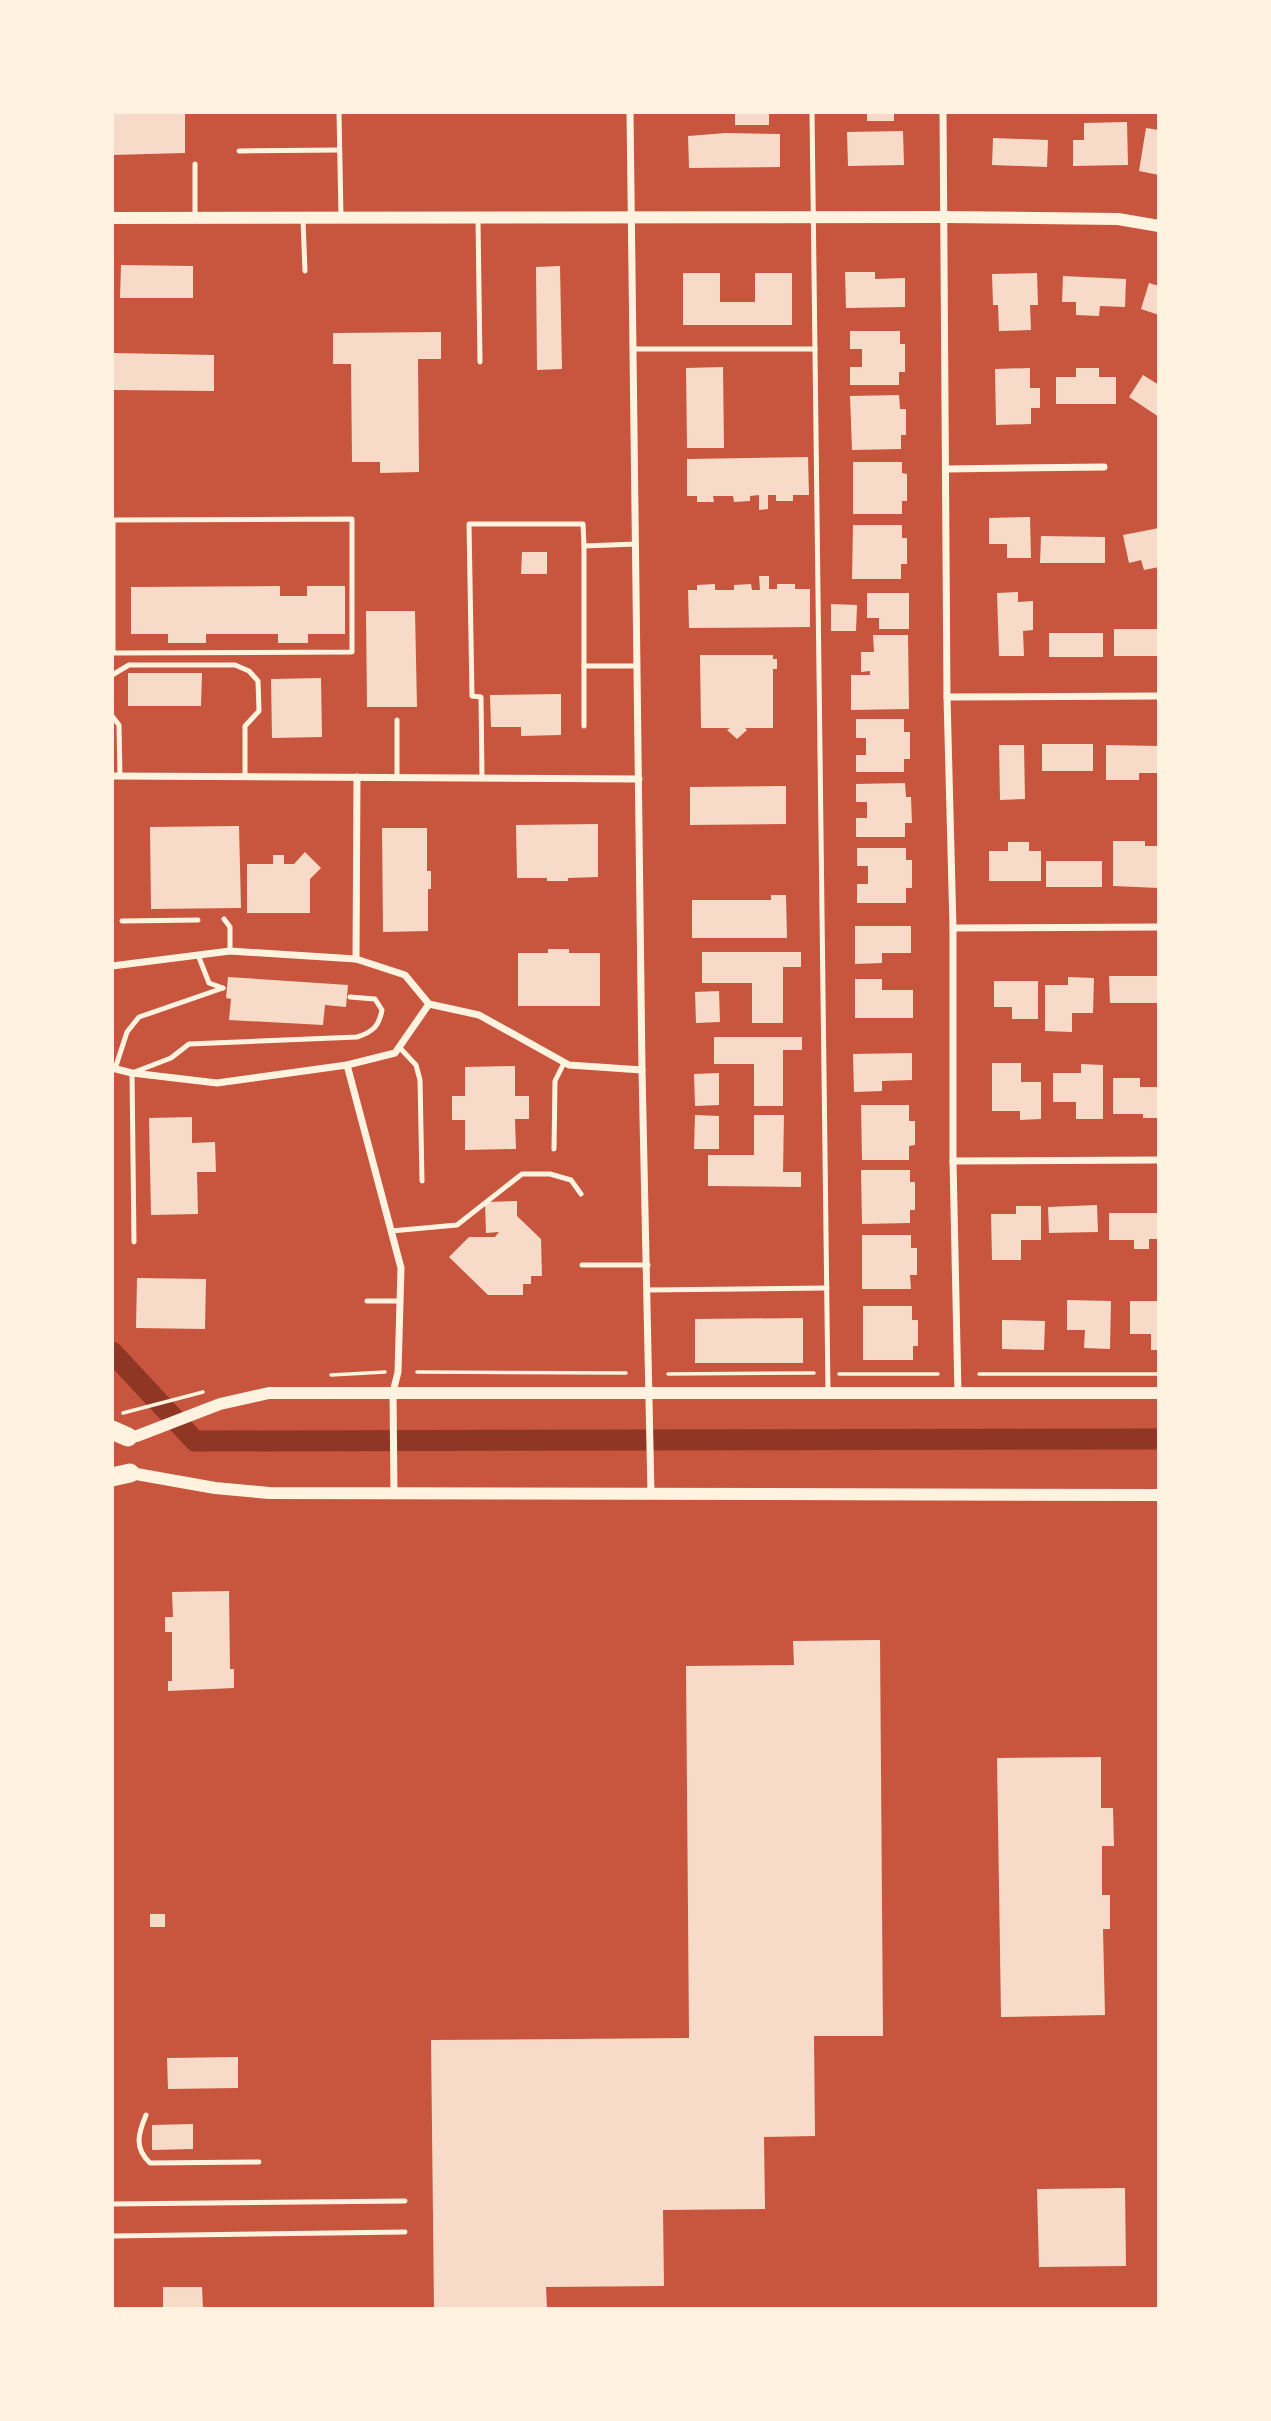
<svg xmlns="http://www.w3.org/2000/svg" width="1271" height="2421" font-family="Karla,sans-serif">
<rect width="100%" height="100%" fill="#c8553d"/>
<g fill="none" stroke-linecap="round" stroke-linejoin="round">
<path stroke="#8f3625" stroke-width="21" d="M112,1352l83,89 964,-2"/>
</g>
<g fill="#f7dbc8">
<path d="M112,112h73v41l-73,2z"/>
<rect x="735" y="112" width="34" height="13"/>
<rect x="867" y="112" width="27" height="9"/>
<path d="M1127,122l1,43 -55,1v-26h11v-17z"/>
<path d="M1146,128l13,2v45l-20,-4z"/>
<path d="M903,131l1,34 -56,1 -1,-34z"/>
<path d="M726,133l54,1v33l-91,1 -1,-32z"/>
<path d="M993,138l55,2 -1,27 -55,-2z"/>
<path d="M121,265l72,1v32h-73z"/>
<path d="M560,266l2,103 -25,1 -1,-103z"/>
<path d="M845,272h30v7l30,-1v29l-59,1z"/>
<path d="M683,273h37v29h35v-29h37v52h-109z"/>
<path d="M1037,273l1,32h-8l1,25 -32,1 -1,-26h-5l-1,-31z"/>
<path d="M1063,276l63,3 -1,28 -25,-1 -1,10 -23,-1v-13h-14z"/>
<path d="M1149,283l10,3v29l-18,-6z"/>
<path d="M850,331h50v13h5v28h-6v13h-49v-18h12v-18h-12z"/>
<path d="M441,332v27h-23l1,113 -39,1v-11h-28l-1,-98h-18v-31z"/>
<path d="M114,353l100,2v36l-101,-1z"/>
<path d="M723,367l1,81h-37l-1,-80z"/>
<path d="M1030,368v20h10v20h-9v16l-35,1 -1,-56z"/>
<path d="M1076,368h23v9h17v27h-60v-27h20z"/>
<path d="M1143,375l16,10v32l-30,-20z"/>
<path d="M899,395l1,14h6v26h-5v14l-49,1 -2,-54z"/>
<path d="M808,457l1,38h-16v6h-17v-6h-8v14l-9,1v-15l-9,1v5l-16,1 -1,-6h-20l1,6h-17v-6h-10v-37z"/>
<path d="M853,462h49v11l5,1v27h-5v13h-49z"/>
<path d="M1030,517l1,41h-24v-14h-18v-26z"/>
<path d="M853,525h49v13h5v26h-6v15h-49z"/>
<path d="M1159,528v39l-15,3 -3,-10 -12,3 -6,-28z"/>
<path d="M1041,536l64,1v26h-65z"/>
<path d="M522,552h25v22h-26z"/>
<path d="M759,576h10v13h8v-5h18v5h15v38l-121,1 -1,-38h9v-5l18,-1v6h19v-5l17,-1 1,6h8z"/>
<path d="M280,586v10h27v-10h38v48h-37v9h-30v-9h-72v9h-38v-9h-37v-47z"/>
<path d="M1018,592v10l15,-1v29l-10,1 1,25h-25l-2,-63z"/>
<path d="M867,593h42v36h-30v-11h-12z"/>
<path d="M831,604l26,1 -1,26h-25z"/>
<path d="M366,611h49l2,96h-50z"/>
<rect x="1114" y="629" width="45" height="27"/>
<rect x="1049" y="633" width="54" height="24"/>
<path d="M873,635h35l1,74 -58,1v-35h19v-4l-9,1v-20h13z"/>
<path d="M700,655h73v4h4v10h-4v59h-28l2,2 -10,9 -10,-9 3,-2h-29z"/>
<path d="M128,673h74l-1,33h-73z"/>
<path d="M321,678l1,59 -50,1 -1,-59z"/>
<path d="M561,694v41l-40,1v-9h-30l-1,-32z"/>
<path d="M856,719h48v13h6v27h-6v13h-48v-17h10v-17h-10z"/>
<rect x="1042" y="744" width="51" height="27"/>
<path d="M999,745h25l1,54 -25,1z"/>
<path d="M1106,745l53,1v27h-20v7h-33z"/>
<path d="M905,783l1,14h5l1,26h-7v14h-49v-19h11v-16h-11v-18z"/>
<path d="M786,786v38l-96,1v-38z"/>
<path d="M598,824v53l-30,1v3h-21v-3h-30l-1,-53z"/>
<path d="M239,826l2,82 -90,1 -1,-82z"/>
<path d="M382,828h45v43h4v18h-3v42l-45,1z"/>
<path d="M1113,841h32v5h14v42l-46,-2z"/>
<path d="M1008,842h21v9h12v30h-52v-30h19z"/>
<path d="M857,848h49v12h6v28h-6v15h-49v-19h11v-18h-11z"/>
<path d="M305,852l16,16 -11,11v34h-63v-49h26v-9h11v9h10z"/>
<rect x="1046" y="861" width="56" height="26"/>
<path d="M771,895h15l1,43h-95v-38h79z"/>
<path d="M855,926h56v27h-29v10l-27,1z"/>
<path d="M548,949h21v4h31v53h-82v-53h30z"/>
<path d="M702,952h99v15h-18v56h-31v-40h-50z"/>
<path d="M1109,976h50v27h-49z"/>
<path d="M228,977l120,8 -2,22 -21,-2 -2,20 -94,-5 2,-21 -5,-1z"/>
<path d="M1068,977l26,1 -1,35h-21v19l-27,-1v-46h23z"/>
<path d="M855,979h27v11h31v28h-58z"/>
<path d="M994,981h44v38h-26v-12h-18z"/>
<path d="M719,991l1,31 -24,1 -1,-31z"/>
<path d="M714,1037h88v13h-19v56h-29v-42h-40z"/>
<path d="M912,1053v27l-30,1v10l-28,1 -1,-38z"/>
<path d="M992,1063h29v19h20v37l-21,1v-9h-28z"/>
<path d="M1081,1064l22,1v54h-27v-17h-23v-29h28z"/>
<path d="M515,1066v30h14v23h-14l1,30 -51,1v-30h-13v-24h13v-29z"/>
<path d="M719,1073v32l-24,1 -1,-32z"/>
<path d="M1113,1078h27v9h19v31h-16v-4h-30z"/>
<path d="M861,1105h48v16h6v24l-6,1v14h-47z"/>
<path d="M695,1115l24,1v33h-25z"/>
<path d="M754,1115h30l-1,57h18v15l-93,-1v-31h46z"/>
<path d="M192,1117v26l23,-1 1,30h-19l1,42 -47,1 -2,-97z"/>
<path d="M861,1170h49v12h5v28h-5v13l-48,1z"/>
<path d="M517,1201v15l24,23 1,37h-11v8h-8v11h-35l-39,-38 20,-20h26l4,-5 -13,1 -1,-31z"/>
<path d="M1097,1205l1,27 -49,1 -1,-26z"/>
<path d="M1016,1206h25v34h-20v20h-29l-1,-46h25z"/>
<path d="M1109,1213h50v26h-10v10h-15v-9h-25z"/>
<path d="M862,1235h49v13h6v27h-7l1,14h-49z"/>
<path d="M137,1278l69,1 -1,50 -69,-1z"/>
<path d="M1067,1300l44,1 -1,48 -26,-1 1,-18h-18z"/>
<path d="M1130,1301h29v49h-8v-16h-21z"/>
<path d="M863,1306h49v14h6v26h-5v14h-50z"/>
<path d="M803,1318v45h-108v-44z"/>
<path d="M1002,1320l43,1 -1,29 -42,-1z"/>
<path d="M229,1591l1,78h4v19l-66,3v-10h4v-49h-7v-15h8l-1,-25z"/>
<path d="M880,1640l3,396h-69l1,100 -51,1 1,72 -102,1 1,76 -118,1 1,22h-113l-3,-269 258,-2 -3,-372 108,-1 -1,-24z"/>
<path d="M1101,1757v51h12l1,38h-12v49h8v34h-7l2,86 -104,2 -4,-259z"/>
<rect x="150" y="1914" width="15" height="13"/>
<path d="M238,2057v31l-70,1 -1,-31z"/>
<path d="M193,2124v25l-41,1v-25z"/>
<path d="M1125,2188l1,78 -87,1 -2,-78z"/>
<path d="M163,2287h39l1,22h-40z"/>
</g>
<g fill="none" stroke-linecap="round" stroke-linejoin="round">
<g stroke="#fff3e0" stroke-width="3.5">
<path d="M417,1372l209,1"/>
<path d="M668,1374l146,-1"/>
<path d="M839,1374h99"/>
<path d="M979,1374h180"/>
<path d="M331,1375l54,-3"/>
<path d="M123,1413l80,-21"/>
</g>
<g stroke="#fff3e0" stroke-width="5">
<path d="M339,112l2,105"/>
<path d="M812,112l16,1281"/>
<path d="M239,151l100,-1"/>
<path d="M195,217v-53"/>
<path d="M303,220l2,51"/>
<path d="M478,220l2,142"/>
<path d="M633,349h182"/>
<path d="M352,519v133l-239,1v-133z"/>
<path d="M584,546v180"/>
<path d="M584,666h53"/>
<path d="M112,675l17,-10h106l14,6 9,10 1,30 -14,15v50"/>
<path d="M112,716l7,9 1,51"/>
<path d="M397,720v57"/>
<path d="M482,777l-1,-80 -9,-1 -3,-172h114l1,22 52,-2"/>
<path d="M224,919l6,8v24"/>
<path d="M122,921l76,-1"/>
<path d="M198,955l11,28 14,5"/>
<path d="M399,1047l17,18 4,15 2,101"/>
<path d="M115,1069l12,-37 12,-15 84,-29"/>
<path d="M554,1149l1,-68 9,-18"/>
<path d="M391,1231l66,-6 65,-51h28l21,6 10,14"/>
<path d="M134,1242l-2,-169 39,-15 18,-14 168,-7c16,-5 22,-11 25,-27l-7,-11 -25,-2"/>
<path d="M582,1265h66"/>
<path d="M648,1290l179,-2"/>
<path d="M367,1301h33"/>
<path d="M146,2115c-8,19 -12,33 4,48l109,-1"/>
<path d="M112,2204l293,-3"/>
<path d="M112,2236l293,-4"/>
</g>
<g stroke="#fff3e0" stroke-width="7">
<path d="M630,112l12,958 9,424"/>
<path d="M943,112l4,585 6,231v233l5,232"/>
<path d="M946,469l158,-2"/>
<path d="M947,697l212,-1"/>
<path d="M112,776l527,3"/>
<path d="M953,928l206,-1"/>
<path d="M356,959l1,-182"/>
<path d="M112,966l118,-15 126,8 49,16 24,29 50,11 90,50 73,5"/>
<path d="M347,1065l54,203 -3,104 -5,20 1,102"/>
<path d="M112,1068l20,5 85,10 130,-18 48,-12 34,-49"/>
<path d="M953,1161l206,-1"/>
</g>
<g stroke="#fff3e0" stroke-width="12">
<path d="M112,218l832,-1 174,2 41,7"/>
<path d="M124,1437l13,-1 83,-32 49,-11h890"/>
<path d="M125,1472l90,16 54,5 890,2"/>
</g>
<g stroke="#fff3e0" stroke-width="19">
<path d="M112,1430l16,7"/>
<path d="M112,1477l18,-4"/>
</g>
</g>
<rect width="1271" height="2421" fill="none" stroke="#fff3e0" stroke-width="228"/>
</svg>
